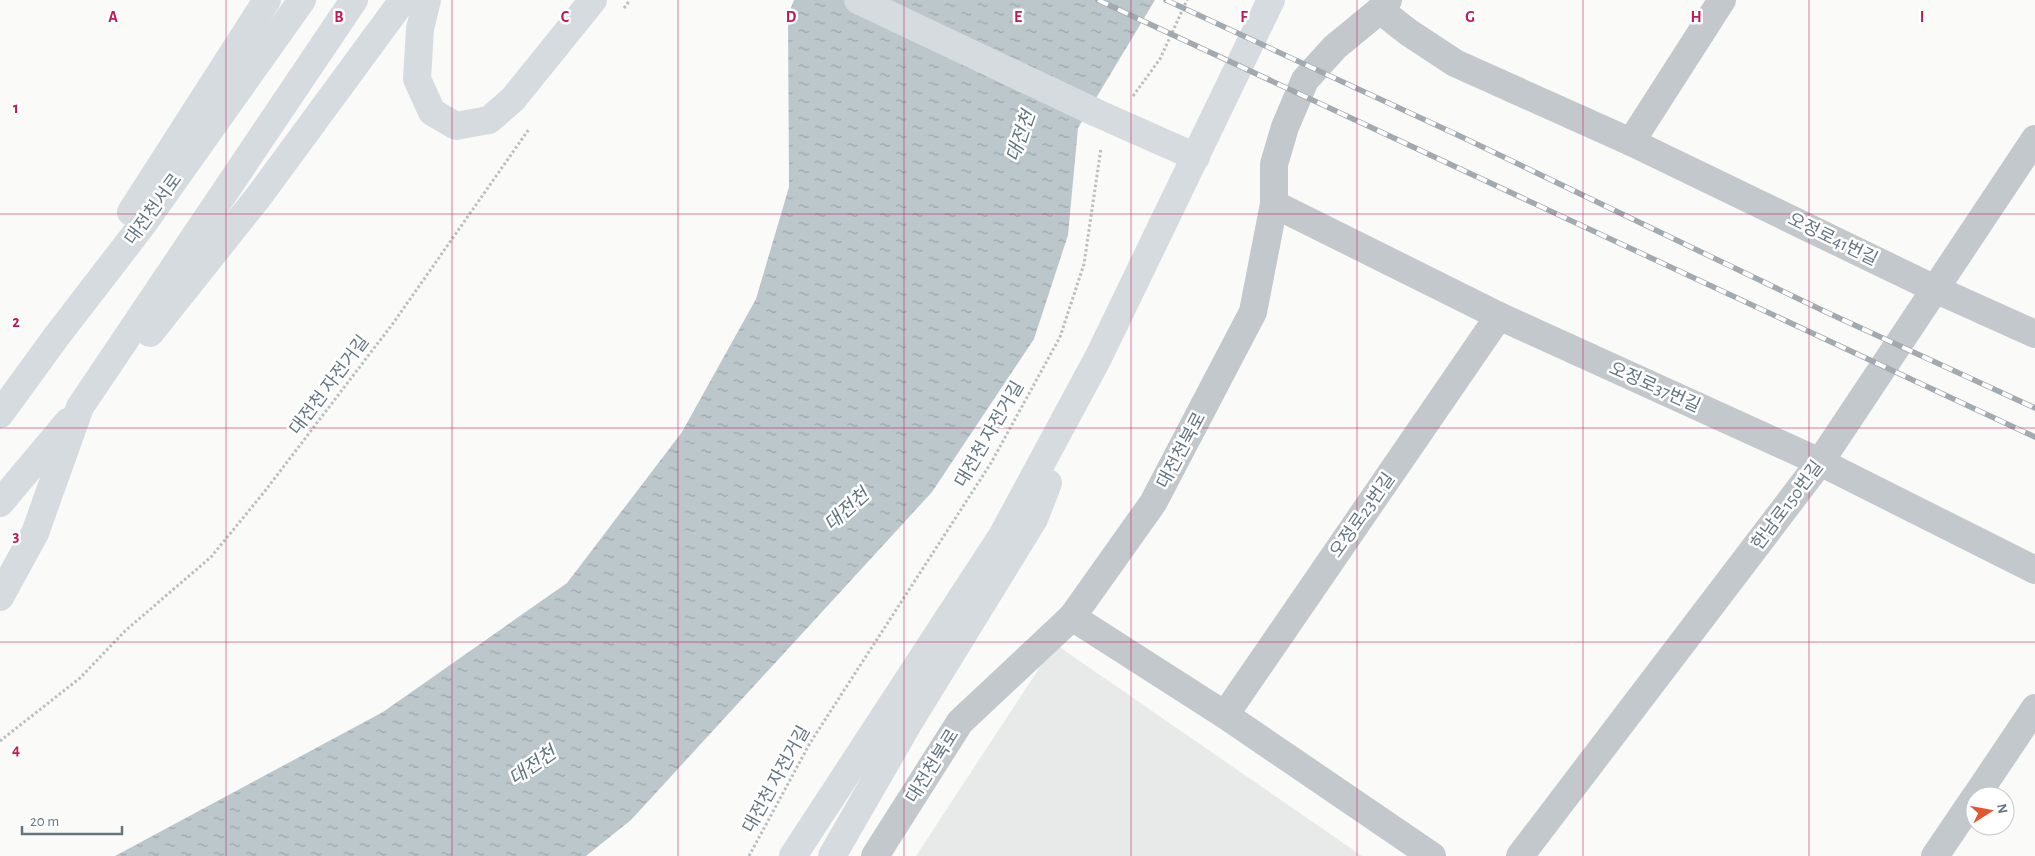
<svg xmlns="http://www.w3.org/2000/svg" width="2035" height="856" font-family="'Alegreya Sans','Noto Sans KR',sans-serif">
<defs>
<pattern id="water-ripples" width="26" height="14" patternUnits="userSpaceOnUse" patternTransform="scale(1.25)"><rect width="26" height="14" fill="#bbc7cb"/><path d="M2 4q2-2 4 0t4 0M15 11q2-2 4 0t4 0" fill="none" stroke="#9ca6aa"/></pattern>
</defs>
<rect width="100%" height="100%" fill="#fafaf8"/>
<path fill="#e8e9e9" d="M1055,644l307,212h-446z"/>
<path fill="url(#water-ripples)" d="M794,0h361l-77,128 -10,107 -34,104 -102,153 -301,328 -45,36h-471l268,-144 184,-129 115,-151 74,-133 33,-112 -1,-172z"/>
<g fill="none" stroke-linecap="round" stroke-linejoin="round">
<g stroke="#bbbfc2" stroke-width="3" stroke-dasharray="2.5 2.5" stroke-linecap="butt">
<path d="M624,8l6,-8"/>
<path d="M1133,96l27,-37 27,-59"/>
<path d="M0,741l80,-63 45,-47 86,-74 54,-66 129,-169 135,-193"/>
<path d="M749,856l61,-113 181,-280 69,-126 24,-73 17,-116"/>
</g>
<g stroke="#c3c8cc" stroke-width="28">
<path d="M1380,10l28,22 47,31 176,79 304,147 100,45"/>
<path d="M1631,142l91,-142"/>
<path d="M1274,204l225,112 321,146 215,108"/>
<path d="M1072,617l153,98 207,141"/>
<path d="M1225,715l274,-399"/>
<path d="M1976,796l59,-88"/>
<path d="M875,856l85,-134 112,-105 81,-114 100,-191 21,-108v-40l11,-37 20,-47 30,-33 45,-37 8,-10"/>
<path d="M1520,856l300,-394 215,-323"/>
<path d="M1935,856l40,-59"/>
</g>
<g stroke="#d6dbdf" stroke-width="28">
<path d="M427,0l-7,29 -3,50 15,33 24,14 33,-6 24,-21 80,-99"/>
<path d="M858,0l241,114 97,43"/>
<path d="M131,212l136,-212"/>
<path d="M150,333l109,-137 144,-196"/>
<path d="M0,414l56,-77 87,-113 159,-224"/>
<path d="M0,503l68,-81"/>
<path d="M0,597l35,-64 45,-126 274,-407"/>
<path d="M793,856l209,-320 96,-178 173,-358"/>
<path d="M832,856l76,-132 126,-205 14,-36"/>
</g>
<g stroke="#a2aab0" stroke-width="5.5">
<g id="rail">
<path d="M1098,0l937,437"/>
<path d="M1166,0l298,138 362,174 209,96"/>
</g>
</g>
<use href="#rail" stroke="#fff" stroke-width="4" stroke-dasharray="11" stroke-linecap="butt"/>
</g>
<path fill="none" stroke="#c2185b" stroke-width="1" stroke-opacity="0.55" d="M226,0v856M452,0v856M678,0v856M904,0v856M1131,0v856M1357,0v856M1583,0v856M1809,0v856M0,214h2035M0,428h2035M0,642h2035"/>
<g text-anchor="middle" stroke-width="5" stroke-linejoin="round" paint-order="stroke">
<g font-size="18" fill="#657683" stroke="#fff">
<text transform="translate(153 209) rotate(-54)" y="6">대전천서로</text>
<text transform="translate(1833 239) rotate(26)" y="6">오정로41번길</text>
<text transform="translate(329 385) rotate(-53)" y="6">대전천 자전거길</text>
<text transform="translate(1655 387) rotate(24)" y="6">오정로37번길</text>
<text transform="translate(989 434) rotate(-60)" y="6">대전천 자전거길</text>
<text transform="translate(1181 450) rotate(-62)" y="6">대전천북로</text>
<text transform="translate(1787 505) rotate(-53)" y="6">한남로150번길</text>
<text transform="translate(1362 515) rotate(-55)" y="6">오정로23번길</text>
<text transform="translate(932 766) rotate(-58)" y="6">대전천북로</text>
<text transform="translate(776 779) rotate(-61)" y="6">대전천 자전거길</text>
</g>
<g font-size="19" font-style="italic" fill="#60757c" stroke="#fff">
<text transform="translate(1020 136) rotate(-71)" y="7">대전천</text>
<text transform="translate(846 509) rotate(-42)" y="7">대전천</text>
<text transform="translate(532 765) rotate(-35)" y="7">대전천</text>
</g>
</g>
<g font-size="16" text-anchor="middle" font-weight="bold" fill="#c2185b" stroke="#fff" stroke-width="5" stroke-linejoin="round" paint-order="stroke">
<text x="113" y="22">A</text>
<text x="339" y="22">B</text>
<text x="565" y="22">C</text>
<text x="791" y="22">D</text>
<text x="1018" y="22">E</text>
<text x="1244" y="22">F</text>
<text x="1470" y="22">G</text>
<text x="1696" y="22">H</text>
<text x="1922" y="22">I</text>
<text x="16" y="113">1</text>
<text x="16" y="327">2</text>
<text x="16" y="541">3</text>
<text x="16" y="755">4</text>
</g>
<g transform="translate(1990 811) rotate(79)"><circle r="24" fill="#ffffff" stroke="#c1c8cd"/>
<path d="M0-4L9 19L0 12L-9 19Z" fill="#e4572e"/>
<text y="-8" font-size="14" font-weight="bold" text-anchor="middle" fill="#657683">N</text>
</g>
<path d="M22 826v8h100v-8" fill="none" stroke="#657683" stroke-width="2.5"/>
<text x="30" y="826" font-size="15" fill="#657683" stroke="#ffffff" stroke-width="4" paint-order="stroke">20 m</text>
</svg>
